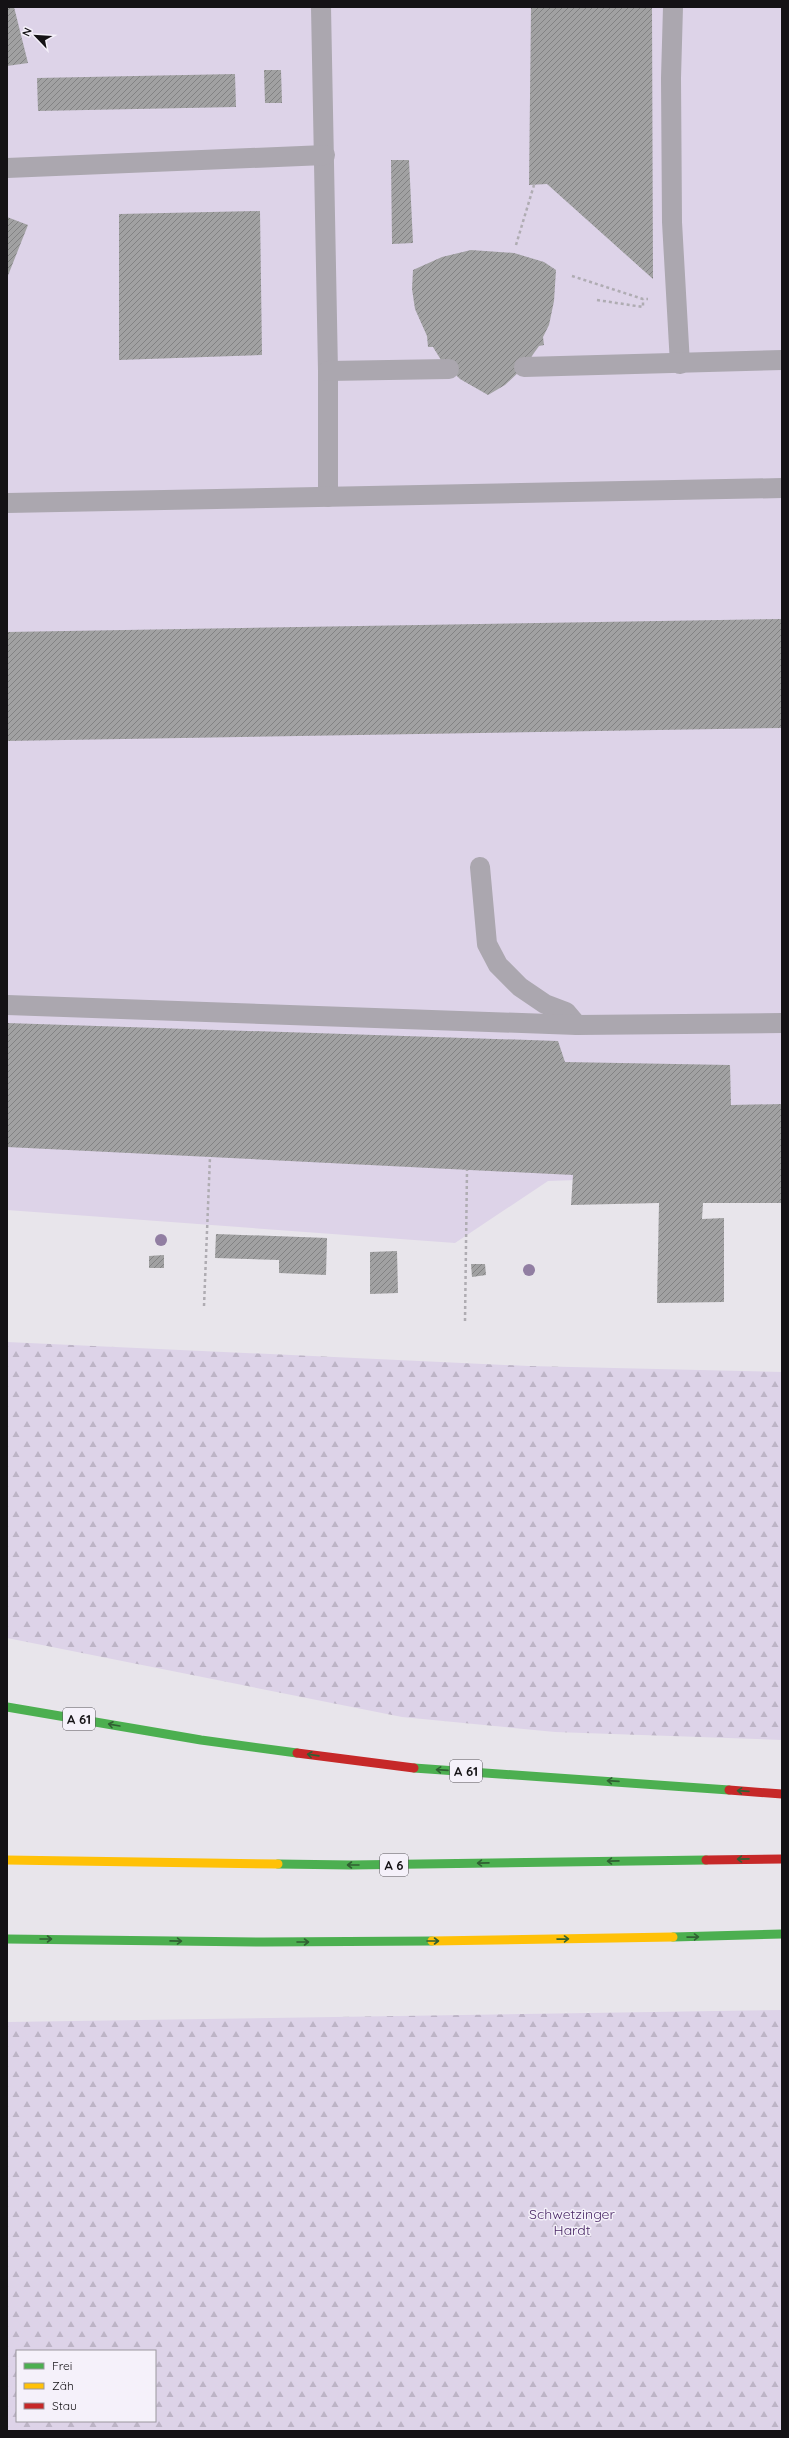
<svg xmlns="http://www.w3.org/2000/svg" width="789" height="2438" font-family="Quicksand,sans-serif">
<defs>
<pattern id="forest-firs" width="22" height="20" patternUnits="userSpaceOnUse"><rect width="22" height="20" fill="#ddd3e8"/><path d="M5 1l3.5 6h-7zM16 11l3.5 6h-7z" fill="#bdb4c6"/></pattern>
<pattern id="building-hatch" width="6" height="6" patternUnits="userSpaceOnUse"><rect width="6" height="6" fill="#a1a1a2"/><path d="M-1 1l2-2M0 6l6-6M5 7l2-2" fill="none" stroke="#828283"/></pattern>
</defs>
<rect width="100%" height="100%" fill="#e8e5eb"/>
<g fill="url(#forest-firs)" fill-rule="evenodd">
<path d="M7,1342l522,24 253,6v368l-227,-8 -153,-15 -395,-79z"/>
<path d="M782,2010v421h-775v-409zM17,2351h138v70h-138z"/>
</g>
<path fill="#ddd3e8" d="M7,7h775v1166l-234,8 -93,62 -448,-33z"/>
<g fill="url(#building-hatch)">
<path d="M7,7h7l14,56 -21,3z"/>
<path d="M531,7h121l1,272 -106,-95 -18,1z"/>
<path d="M264,70h17l1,33h-17z"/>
<path d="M235,74l1,33 -198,4 -1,-33z"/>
<path d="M391,160h18l4,83 -21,1z"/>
<path d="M260,211l2,144 -143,5v-146z"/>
<path d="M7,217l21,8 -21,53z"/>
<path d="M471,250l43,3 30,9 12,8 -2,31 -5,24 -6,12 1,8 -5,1 -15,21 -19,18 -17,10 -28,-16 -19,-19 -8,-13h-5l-1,-11 -12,-27 -3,-20 1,-19 29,-13z"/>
<path d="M782,619v109l-775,13v-109z"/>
<path d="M7,1023l551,18 7,21 165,3 1,40 51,-1v99h-79l-1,16 22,-1v84l-67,1 2,-100 -88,2 2,-30 -566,-28z"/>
<path d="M216,1234l111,4 -1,37 -47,-2v-13l-64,-2z"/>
<path d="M397,1251l1,42 -28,1v-42z"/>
<path d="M164,1255v13h-15v-12z"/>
<path d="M471,1264h14l1,11 -14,2z"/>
</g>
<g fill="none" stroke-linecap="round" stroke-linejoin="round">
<g stroke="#afacb2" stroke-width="2.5" stroke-dasharray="3 3" stroke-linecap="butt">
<path d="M516,245l18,-60"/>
<path d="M572,276l71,23h5"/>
<path d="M597,300l46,7v-8"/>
<path d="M204,1306l6,-149"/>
<path d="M465,1321l2,-151"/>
</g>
<g stroke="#aba7af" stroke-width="20">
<path d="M321,7l7,364v126"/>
<path d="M673,7l-2,71 1,144 8,142"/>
<path d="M7,168l318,-13"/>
<path d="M524,367l258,-7"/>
<path d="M328,371l121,-2"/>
<path d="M7,503l775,-15"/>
<path d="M480,867l7,77 11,21 22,22 25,17 21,8 11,13"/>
<path d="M7,1005l570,20 205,-2"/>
</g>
<g stroke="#4caf50" stroke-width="9">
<path d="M7,1707l194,33 96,13"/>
<path d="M414,1768l315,22"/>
<path d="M278,1864l73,1 355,-5"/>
<path d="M673,1937l109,-3"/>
<path d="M7,1939l257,3 168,-1"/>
</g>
<g stroke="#ffc107" stroke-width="9">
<path d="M7,1860l271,4"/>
<path d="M432,1941l241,-4"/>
</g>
<g stroke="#c62828" stroke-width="9">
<path d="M297,1753l117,15"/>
<path d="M729,1790l53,4"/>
<path d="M706,1860l76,-1"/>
</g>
</g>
<g fill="#917ea2">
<circle cx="161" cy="1240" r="6"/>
<circle cx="529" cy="1270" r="6"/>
</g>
<defs><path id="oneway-shaft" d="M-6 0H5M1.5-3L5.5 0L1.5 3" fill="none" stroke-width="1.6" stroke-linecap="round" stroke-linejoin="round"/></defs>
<g stroke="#306032">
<use href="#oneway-shaft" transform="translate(114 1725) rotate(-170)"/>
<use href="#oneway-shaft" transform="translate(313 1755) rotate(-172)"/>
<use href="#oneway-shaft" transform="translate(442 1770) rotate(-176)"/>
<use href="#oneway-shaft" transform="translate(613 1781) rotate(-176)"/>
<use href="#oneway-shaft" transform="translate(743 1791) rotate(-176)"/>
<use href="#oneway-shaft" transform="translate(743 1859) rotate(179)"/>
<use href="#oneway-shaft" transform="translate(613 1861) rotate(179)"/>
<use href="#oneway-shaft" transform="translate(483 1863) rotate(179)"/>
<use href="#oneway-shaft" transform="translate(353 1865) rotate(180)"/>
<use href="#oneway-shaft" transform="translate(693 1937) rotate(-1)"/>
<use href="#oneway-shaft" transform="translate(46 1939)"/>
<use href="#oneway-shaft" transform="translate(563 1939) rotate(-1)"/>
<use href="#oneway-shaft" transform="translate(176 1941) rotate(1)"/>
<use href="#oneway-shaft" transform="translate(433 1941)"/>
<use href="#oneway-shaft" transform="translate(303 1942)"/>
</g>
<g text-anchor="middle" stroke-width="3" stroke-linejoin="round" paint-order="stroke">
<g fill="#f5f1fa" stroke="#58555a" stroke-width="1">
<rect x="63" y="1708" width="32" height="22" rx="3"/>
<rect x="450" y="1760" width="32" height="22" rx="3"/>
<rect x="380" y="1854" width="28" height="22" rx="3"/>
</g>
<g font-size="13" font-weight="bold" fill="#141215">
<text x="79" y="1724">A 61</text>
<text x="466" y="1776">A 61</text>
<text x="394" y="1870">A 6</text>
</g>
<g font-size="14" fill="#4a2966" stroke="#f5f1fa">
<text x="572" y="2219">Schwetzinger<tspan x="572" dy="16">Hardt</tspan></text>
</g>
</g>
<rect width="789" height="2438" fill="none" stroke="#141215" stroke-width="16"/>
<rect x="16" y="2350" width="140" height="72" fill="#f5f1fa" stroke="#9b989e"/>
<rect x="24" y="2363" width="20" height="6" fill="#4caf50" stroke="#9b989e"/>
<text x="52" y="2370" font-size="12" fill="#141215">Frei</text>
<rect x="24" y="2383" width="20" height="6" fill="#ffc107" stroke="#9b989e"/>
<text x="52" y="2390" font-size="12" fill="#141215">Zäh</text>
<rect x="24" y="2403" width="20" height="6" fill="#c62828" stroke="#9b989e"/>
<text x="52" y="2410" font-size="12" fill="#141215">Stau</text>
<g transform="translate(36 36) rotate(295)" stroke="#f5f1fa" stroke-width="3" paint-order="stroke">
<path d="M0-3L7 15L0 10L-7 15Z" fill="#141215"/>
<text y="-6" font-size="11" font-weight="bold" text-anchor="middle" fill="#141215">N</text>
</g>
</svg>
